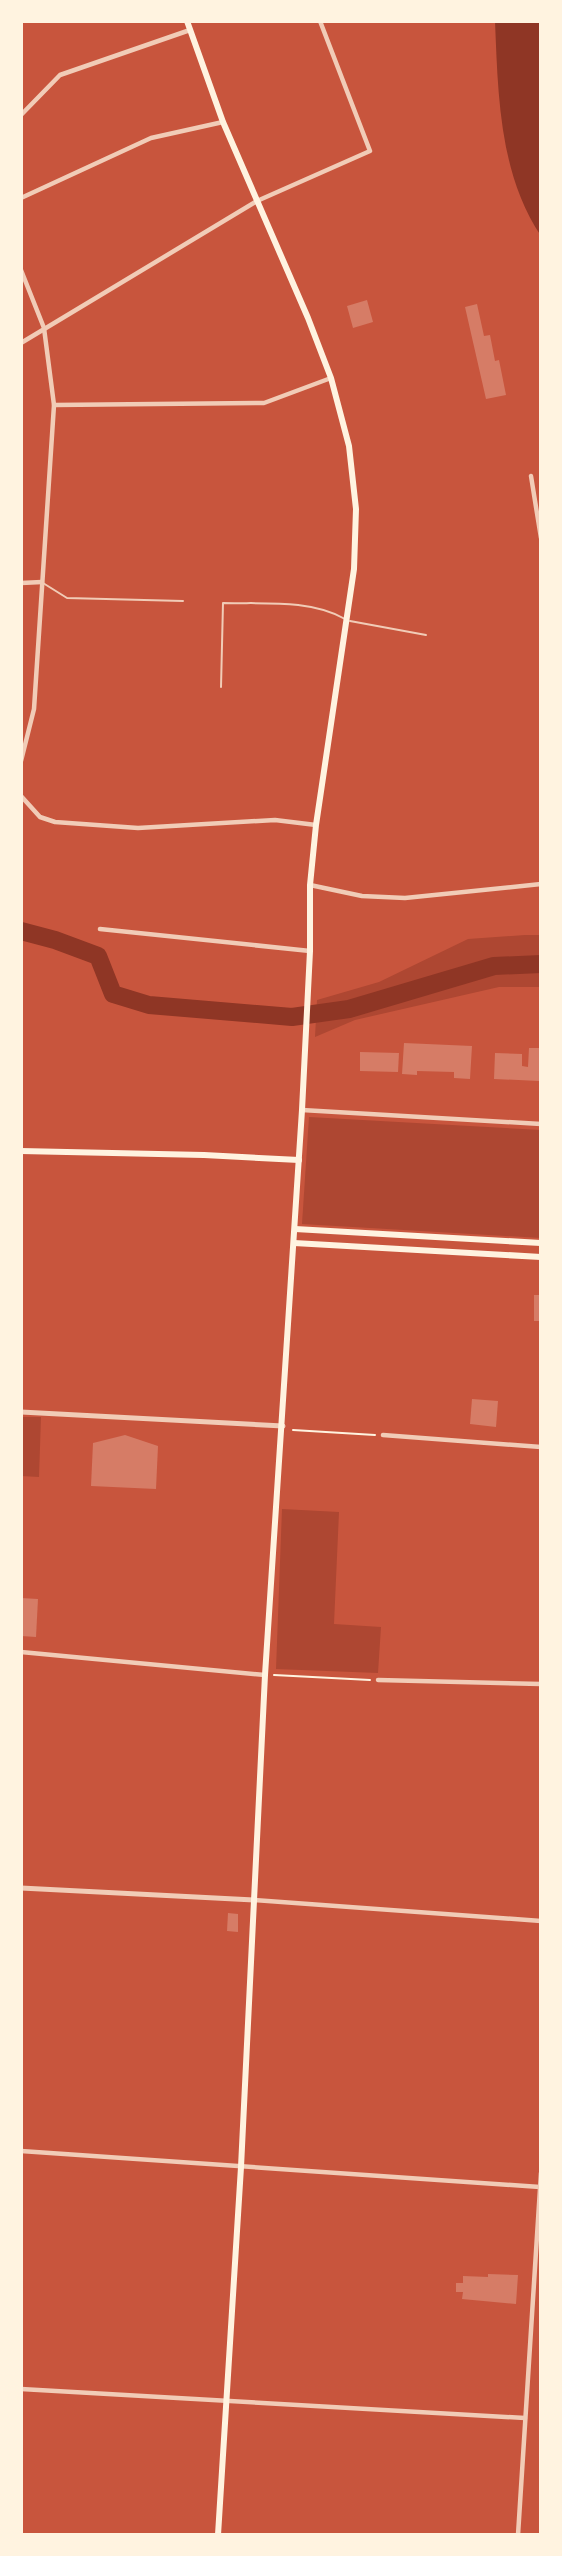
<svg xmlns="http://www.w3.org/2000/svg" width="562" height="2556" font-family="Spectral,serif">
<rect width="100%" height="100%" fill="#c8553d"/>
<g fill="#ae4732">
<path d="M525,935h16v52h-42l-144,33 -40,17 2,-37 62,-18 89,-43z"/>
<path d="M309,1117l232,13v108l-239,-14z"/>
<path d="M21,1417h20l-2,60 -18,-1z"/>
<path d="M282,1509l57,3 -5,112 47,3 -3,46 -102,-4z"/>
</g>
<path fill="#8f3625" d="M495,21h46v215c-42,-62 -43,-143 -46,-215z"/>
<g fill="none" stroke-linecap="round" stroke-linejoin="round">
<path stroke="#8f3625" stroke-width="18" d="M21,931l34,9 43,16 15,38 36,11 143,12 57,-8 145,-43 47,-2"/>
</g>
<g fill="#d67c66">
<path d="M367,300l6,22 -20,6 -6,-22z"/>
<path d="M477,304l7,32 6,-1 5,26 4,-1 7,35 -20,4 -21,-92z"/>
<path d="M404,1043l68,3 -2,33 -16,-1v-6l-37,-1v4l-15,-1z"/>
<path d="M529,1048h12l-2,33 -45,-2 1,-26 27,1v12l6,1z"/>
<path d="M360,1052l39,1 -1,19 -38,-1z"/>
<rect x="534" y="1295" width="7" height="26"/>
<path d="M472,1399l26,2 -2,26 -26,-3z"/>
<path d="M125,1435l33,11 -2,43 -65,-3 2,-43z"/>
<path d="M21,1598l17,1 -2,38 -15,-1z"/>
<path d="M228,1913l10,1v18l-11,-1z"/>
<path d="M488,2274l30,1 -2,29 -54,-5 1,-7h-7v-9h7v-7l25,1z"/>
</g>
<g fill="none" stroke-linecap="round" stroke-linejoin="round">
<g stroke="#fff3e0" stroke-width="2">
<path d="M293,1430l82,5"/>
<path d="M274,1675l96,5"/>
</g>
<g stroke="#f1ccb7" stroke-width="2">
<path d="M43,583l24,15 116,3"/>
<path d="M350,621l76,14"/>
<path d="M221,687l2,-84c39,1 88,-4 122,16"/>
</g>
<g stroke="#f1ccb7" stroke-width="4.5">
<path d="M21,115l39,-40 130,-45"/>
<path d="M21,198l130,-60 72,-16"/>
<path d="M21,270l23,58 10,77 -20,304 -13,52"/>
<path d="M21,343l236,-142 113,-50 -50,-130"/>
<path d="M54,405l210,-2 67,-25"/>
<path d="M531,476l10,62"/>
<path d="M21,583l21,-1"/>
<path d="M21,796l19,21 15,5 83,6 137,-8 41,5"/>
<path d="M310,885l52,11 43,2 136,-14"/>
<path d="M100,929l210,22"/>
<path d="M302,1110l239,14"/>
<path d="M383,1435l158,12"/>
<path d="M21,1652l244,23"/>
<path d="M378,1680l163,4"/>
<path d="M254,1900l287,21"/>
<path d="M21,2151l519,36"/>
<path d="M21,2389l504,29"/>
<path d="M518,2535l23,-362"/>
</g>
<g stroke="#f1ccb7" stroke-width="5">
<path d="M21,1412l262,14"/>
<path d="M21,1888l233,12"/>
</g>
<g stroke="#fff3e0" stroke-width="6">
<path d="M187,21l36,101 85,196 23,60 18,68 7,63 -2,60 -38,256 -6,60v66l-8,159 -37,565 -24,492 -23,368"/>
<path d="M21,1151l183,4 95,5"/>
<path d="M295,1229l246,14"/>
<path d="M294,1243l247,14"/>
</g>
</g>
<rect width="562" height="2556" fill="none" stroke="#fff3e0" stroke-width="46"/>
</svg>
